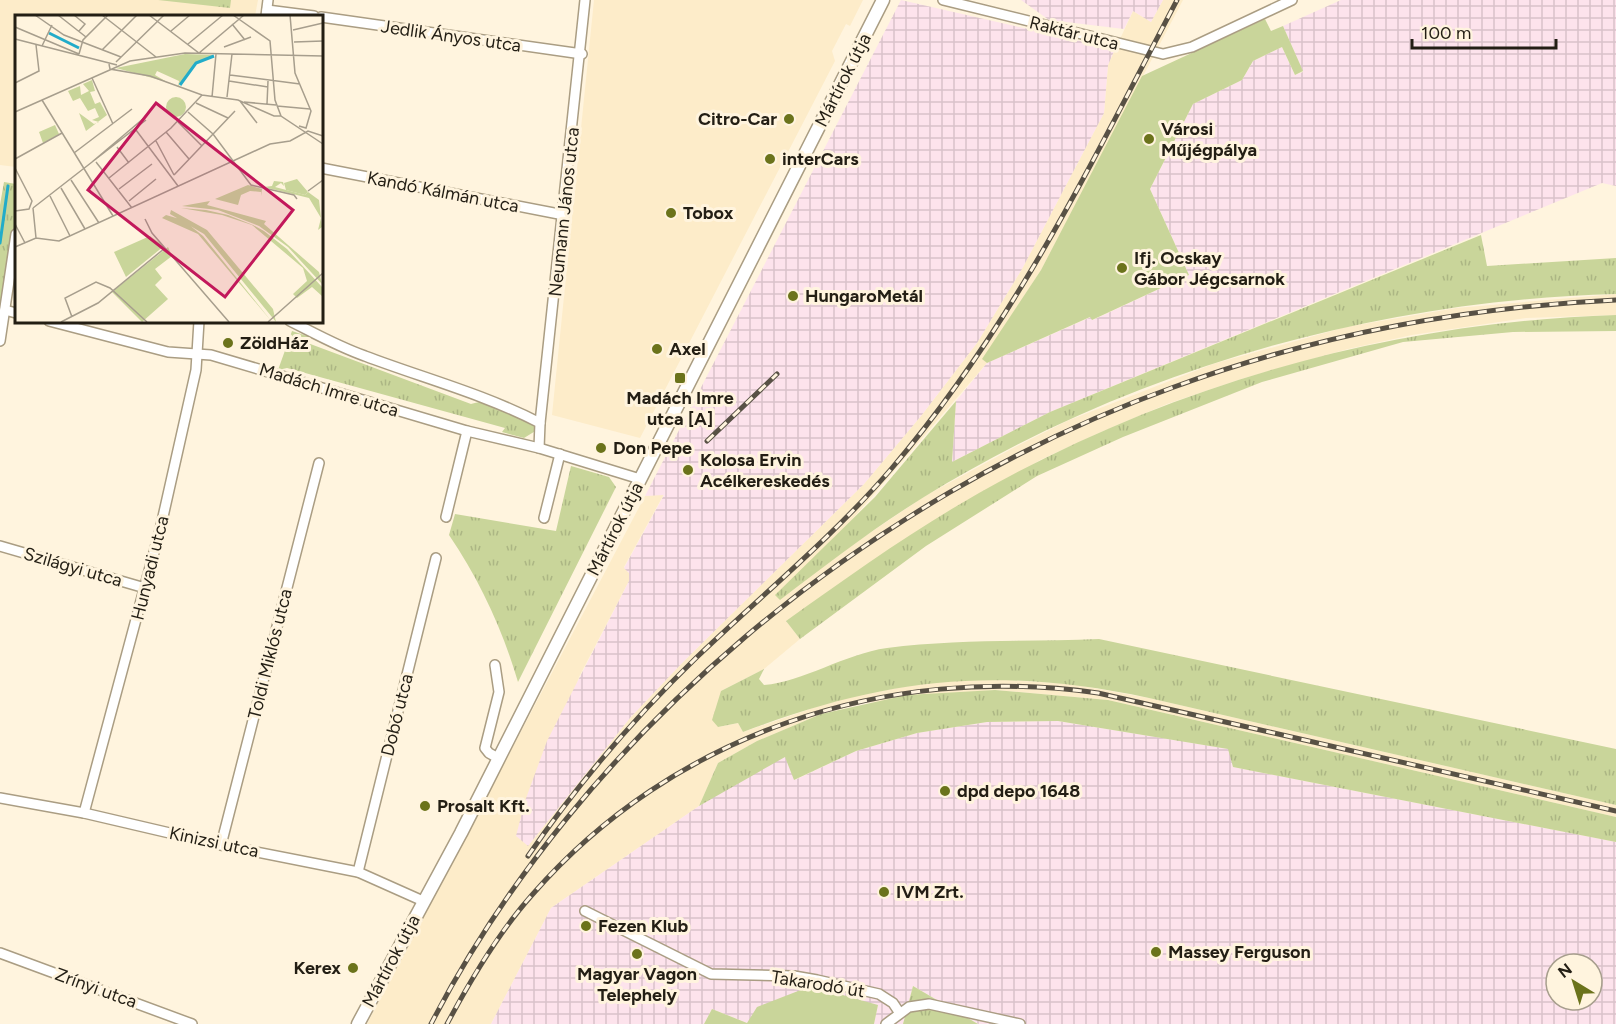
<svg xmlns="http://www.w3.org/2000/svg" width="1616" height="1024" font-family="Figtree,sans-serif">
<defs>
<pattern id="industrial-grid" width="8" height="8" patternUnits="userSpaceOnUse" patternTransform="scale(1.5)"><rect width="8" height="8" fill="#fde3ec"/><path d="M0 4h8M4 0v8" fill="none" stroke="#d9c2ca"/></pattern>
<pattern id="grass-tufts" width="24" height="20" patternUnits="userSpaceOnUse" patternTransform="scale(1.5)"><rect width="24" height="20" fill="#c9d59a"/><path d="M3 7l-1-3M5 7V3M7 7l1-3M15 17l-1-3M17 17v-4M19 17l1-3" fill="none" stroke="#acb684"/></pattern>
</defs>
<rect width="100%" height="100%" fill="#fff4de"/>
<g fill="#fdecc9">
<path d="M0,0h258l-3,16h-239v151l-16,-2z"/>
<path d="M594,0h269l-13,26 -4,-2 -14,27 3,10 -195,377 -88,-23z"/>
<path d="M1163,0h20l-142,270 -58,89 4,4 -138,160 -3,26 79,-53 90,-49 52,-26 146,-57 133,-37 110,-19 160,-14v21l-90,3 -114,17 -64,14 -107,30 -74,25 -66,28 -61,28 -254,161 14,18 -36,30 -43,22 -2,36 19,-4 5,9 99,-34 94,-17 58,-2 77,5 78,14 467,107v12l-508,-117 -113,-10 -131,13 -43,11 -64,27 -39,22 -19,43 -148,102 -60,116h-124l278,-528 19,-2 -40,73 5,6v8l-50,96 -51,169 102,-128 53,-56 181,-178 57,-68 56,-73 45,-74 82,-156 4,-48 25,-54 18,11z"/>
</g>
<g fill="url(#industrial-grid)" fill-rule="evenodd">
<path d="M901,0l214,49 -7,16 -4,48 -82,156 -45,74 -56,73 -57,68 -181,178 -53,56 -102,128 -12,-10 9,-35 22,-60 82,-160v-8l-5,-5 40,-73 -19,1z"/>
<path d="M1021,0h142l-12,22 -18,-11 -9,18 -75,-9z"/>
<path d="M1341,0h275v186l-14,-3 -552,229 -98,50 4,-61 31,-38 104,-46 2,3 96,-45 -39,-86 43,-85 49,-24 11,-19 29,-14 13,28 8,-3 -20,-46z"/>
<path d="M1058,721l171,28 4,18 383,75v182h-638l-65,-38 -10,38h-29l4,-19 -131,18 -35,-14 -8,15h-213l60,-116 148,-102 50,-31 36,-19 10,24 61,-29 61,-18 70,-11zM1556,964h36v36h-36z"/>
</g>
<g fill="url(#grass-tufts)">
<path d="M158,0h73l-1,8z"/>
<path d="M4,182l12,2v31l-16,113v-123z"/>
<path d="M1481,235l6,31 129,-8v36c-241,6 -486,76 -692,203 -50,31 -97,67 -144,103l-5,-5 100,-98 81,-96 -4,61 98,-50z"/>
<path d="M1616,315v16l-103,1 -110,10 -141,40 -139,55 -86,39 -111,70 -126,93 -14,-18c63,-45 126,-90 193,-128 194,-110 415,-171 637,-178z"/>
<path d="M292,331l18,6 -5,5 166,62c25,-8 44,6 65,18l1,8 -13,8 -22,-6 3,-4 -218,-60 -9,2z"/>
<path d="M571,466l38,11 7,10 -98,195c-16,-54 -38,-101 -69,-147l6,-21 101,17z"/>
<path d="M1099,639l517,110v56l-467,-107c-151,-32 -262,-21 -406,34l-5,-9 -20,4 -6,-7 9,-29 43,-22 -5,10 5,6c39,-3 80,-31 123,-37 70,-9 142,-6 212,-9z"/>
<path d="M995,690l113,10 508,117v25l-383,-75 -5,-18 -170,-28 -71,1 -70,11 -61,18 -62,29 -9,-23 -86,49 19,-43 39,-22 64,-27 86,-19z"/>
<path d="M913,986l65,38h-75z"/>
</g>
<g fill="#c9d59a">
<path d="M1265,19l6,12 12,-5 20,45 -8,4 -13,-28 -29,14 -11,19 -49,24 -43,85 39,86 -97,45 -2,-3 -103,46 -5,-4 59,-89 101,-194z"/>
<path d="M811,986l67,19 -4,19h-170l8,-15 35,14 10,-16z"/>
</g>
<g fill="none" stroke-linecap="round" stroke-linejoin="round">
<path stroke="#22acc9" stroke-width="3" d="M0,243l8,-57"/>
<g stroke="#aa9d83" stroke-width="12">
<g id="minor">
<path d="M943,0l220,54 29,-7 100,-47"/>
<path d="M267,10l47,6"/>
<path d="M266,16l2,-16"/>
<path d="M321,17l261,37"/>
<path d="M321,168l243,47"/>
<path d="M5,310l11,3"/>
<path d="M49,321l119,31 43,3 256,76 72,17 101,31"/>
<path d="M290,321c24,12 49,26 75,35 58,22 119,38 175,67l-1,25"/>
<path d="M0,341l16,-107"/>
<path d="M540,423l45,-423"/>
<path d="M446,517l21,-86"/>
<path d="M544,518l16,-64"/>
<path d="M0,546l145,42"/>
<path d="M495,665l4,27 -14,56 4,5 9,5"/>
<path d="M0,798l84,15 137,32 137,27 65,29"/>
<path d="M84,813l76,-283 36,-160 3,-49"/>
<path d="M221,845l98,-382"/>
<path d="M358,872l78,-314"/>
<path d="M585,911l126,63 83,2 23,4 62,14 14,9 6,9"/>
<path d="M0,953l192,71"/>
<path d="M886,1024l23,-17 20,-3 91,20"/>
</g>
</g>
<g stroke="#aa9d83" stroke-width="15">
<path id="tertiary" d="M358,1024l103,-191 422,-833"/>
</g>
<use href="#minor" stroke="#fff" stroke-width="9"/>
<use href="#tertiary" stroke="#fff" stroke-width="12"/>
<g stroke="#585145" stroke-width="5">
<g id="rail">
<path d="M707,441l70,-67"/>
<path d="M528,856c49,-71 107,-139 169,-199 66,-63 136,-120 195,-189 121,-142 199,-304 285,-468"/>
<path d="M431,1024c150,-290 437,-527 743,-637 142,-52 291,-80 442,-87"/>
<path d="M447,1024c24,-45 51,-91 85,-129 141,-162 355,-232 566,-202l518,118"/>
</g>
</g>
<use href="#rail" stroke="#fff4de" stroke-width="3" stroke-dasharray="9" stroke-linecap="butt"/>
</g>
<g fill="#6b731b" stroke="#fff4de" stroke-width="2">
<circle cx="789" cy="119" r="6"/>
<circle cx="1149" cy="139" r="6"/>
<circle cx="770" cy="159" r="6"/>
<circle cx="671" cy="213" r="6"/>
<circle cx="1122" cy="268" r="6"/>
<circle cx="793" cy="296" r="6"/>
<circle cx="228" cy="343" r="6"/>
<circle cx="657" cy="349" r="6"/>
<rect x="674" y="372" width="12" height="12" rx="3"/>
<circle cx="601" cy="448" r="6"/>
<circle cx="688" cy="470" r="6"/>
<circle cx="945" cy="791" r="6"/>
<circle cx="425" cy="806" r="6"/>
<circle cx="884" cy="892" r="6"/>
<circle cx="586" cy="926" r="6"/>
<circle cx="1156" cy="952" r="6"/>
<circle cx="637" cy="954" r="6"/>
<circle cx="353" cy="968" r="6"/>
</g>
<g text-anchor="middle" stroke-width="6" stroke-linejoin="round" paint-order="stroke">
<g font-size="18" fill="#231e14" stroke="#fff4de">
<text transform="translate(1074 33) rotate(14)" y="6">Raktár utca</text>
<text transform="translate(451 36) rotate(8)" y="6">Jedlik Ányos utca</text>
<text transform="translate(843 80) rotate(-63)" y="6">Mártírok útja</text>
<text transform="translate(443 192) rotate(11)" y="6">Kandó Kálmán utca</text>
<text transform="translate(564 212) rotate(-84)" y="6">Neumann János utca</text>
<text transform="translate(329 390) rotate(17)" y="6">Madách Imre utca</text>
<text transform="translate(615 529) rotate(-63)" y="6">Mártírok útja</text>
<text transform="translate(73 567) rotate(16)" y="6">Szilágyi utca</text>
<text transform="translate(150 568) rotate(-76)" y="6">Hunyadi utca</text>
<text transform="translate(270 654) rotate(-76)" y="6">Toldi Miklós utca</text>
<text transform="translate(397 715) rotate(-76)" y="6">Dobó utca</text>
<text transform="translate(214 842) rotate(12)" y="6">Kinizsi utca</text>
<text transform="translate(391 961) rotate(-62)" y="6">Mártírok útja</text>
<text transform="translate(818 984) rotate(9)" y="6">Takarodó út</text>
<text transform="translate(96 988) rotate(20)" y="6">Zrínyi utca</text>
</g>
<g font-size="18" font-weight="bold" fill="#231e14" stroke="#fff4de" text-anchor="start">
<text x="777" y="125" text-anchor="end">Citro-Car</text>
<text x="1161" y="135">Városi<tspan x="1161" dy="21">Műjégpálya</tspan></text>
<text x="782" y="165">interCars</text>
<text x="683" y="219">Tobox</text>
<text x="1134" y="264">Ifj. Ocskay<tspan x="1134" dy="21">Gábor Jégcsarnok</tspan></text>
<text x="805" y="302">HungaroMetál</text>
<text x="240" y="349">ZöldHáz</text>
<text x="669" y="355">Axel</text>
<text x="680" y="404" text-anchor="middle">Madách Imre<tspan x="680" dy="21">utca [A]</tspan></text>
<text x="613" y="454">Don Pepe</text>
<text x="700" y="466">Kolosa Ervin<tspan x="700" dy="21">Acélkereskedés</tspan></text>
<text x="957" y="797">dpd depo 1648</text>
<text x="437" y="812">Prosalt Kft.</text>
<text x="896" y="898">IVM Zrt.</text>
<text x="598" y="932">Fezen Klub</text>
<text x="1168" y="958">Massey Ferguson</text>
<text x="341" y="974" text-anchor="end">Kerex</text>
<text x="637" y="980" text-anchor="middle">Magyar Vagon<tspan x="637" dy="21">Telephely</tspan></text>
</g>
</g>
<g transform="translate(15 15)">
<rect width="308" height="308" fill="#fff4de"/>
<path d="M170,39l29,1 -18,8 -18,24 1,-6 -22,-10 -2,4 12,7 -51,-14zM77,65l3,11 -5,1 5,12 5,-2 7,13 -21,16 -7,-18 15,11 5,-2 -7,-2 7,-3 -4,-9 -7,3 -8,-13 -7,3 -5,-10 12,-5 1,9 8,-4 -6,-7zM151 92a10 10 0 1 1 20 0a10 10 0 1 1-20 0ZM40,110l4,9 -16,9 -4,-11zM282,164l11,13 -3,3 -19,-5 -2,-7zM195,186l-3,4 59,16 -2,3 55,48 3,12 -34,-37 -29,-21 -41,-16 -36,-4zM166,193l25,2 22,5 25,10 11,6 23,18 35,38v9l-10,-9 -15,11 -4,-4 14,-13 -4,-13 -51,-43 -30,-10zM156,195l36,20 66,79 3,13 -72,-88 -34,-20zM151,200l17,5 20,16 69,86 -74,-88 -36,-16zM153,232l4,9 -17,13 7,9 -7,7 13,14 -26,23 -30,-30z" fill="#c9d59a"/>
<path d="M259,166l9,1 1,4 -3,-3 -6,4 30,8 3,-3 11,8 3,27 -4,3 3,-12 -12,-20 -45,-11 8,-1z" fill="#c9d59a"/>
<path d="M233,170l14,4 -1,7v-4l-11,-1 -9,4 -3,10 -23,-6zM135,221l14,10 -38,31 -12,-25z" fill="#c9d59a"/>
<path fill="none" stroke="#22acc9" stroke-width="3" d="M34,18l30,15M165,70l16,-22 18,-7"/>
<path fill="none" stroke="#a79e8d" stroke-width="1.5" d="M20,0l29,20 57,22M43,0l28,22M59,0l11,9 -6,7M87,0l54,42M134,0l50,38 45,-38M218,0l37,26 5,59 6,16 42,28M275,0l5,58 16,38 -5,17 -7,-2M217,9l13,16M0,12l64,27M278,15l30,-7M156,16l19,-16M0,24l102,26M279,27l29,-1M173,29l35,-29M27,31l10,-21M209,32l27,-10M87,35l35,-35M64,39l4,-14 25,-25M101,47l48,-47M94,49l1,5 40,7 52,19 36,5 36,16h7M215,60l70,9M77,63l21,46M214,66l39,6M0,68l24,-12 -3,-26M197,82l4,-43M212,82l5,-43M27,85l71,116M225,86l17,22M229,87l32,3M181,88l32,15M252,89l1,-23M262,91l33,3M0,97l115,-51 55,-8 138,3M173,97l25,22 38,51 43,10 3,4M163,107l24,24M121,115l42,56M151,117l23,27M141,126l18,34M102,132l12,16M59,138l58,-44M0,144l47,-26M77,147l52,-44M81,147l36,46M0,153l17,33 -3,8 -14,2M159,160l61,-64M94,163l62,-50 31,-33M56,165l28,43M46,173l24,41M104,174l33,-25M293,176l15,-11M35,181l20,40M114,186l27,-22M18,193l113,-88M18,193l3,30M130,204l7,14 77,89M0,209l10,19M0,232l21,-9 23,3 211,-97 20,-3 18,-10 15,5M57,302l-7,-19 31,-16 14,6 37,34M46,307l37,-19 67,-55M253,307l55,-49"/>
<path fill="#c2185b" fill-opacity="0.15" stroke="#c2185b" stroke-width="3" d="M141,88l137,107 -68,87 -137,-107z"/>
<rect width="308" height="308" fill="none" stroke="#231e14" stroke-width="3"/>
</g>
<g transform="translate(1574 982) rotate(322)"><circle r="28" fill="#fff4de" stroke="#a79e8d" stroke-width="1.5"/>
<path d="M0-4.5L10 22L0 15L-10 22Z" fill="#6b731b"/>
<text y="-9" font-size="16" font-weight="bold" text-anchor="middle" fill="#231e14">N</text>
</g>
<path d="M1412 39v9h144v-9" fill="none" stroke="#231e14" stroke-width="3"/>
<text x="1421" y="39" font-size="18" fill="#231e14" stroke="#fff4de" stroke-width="4.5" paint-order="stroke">100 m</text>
</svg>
